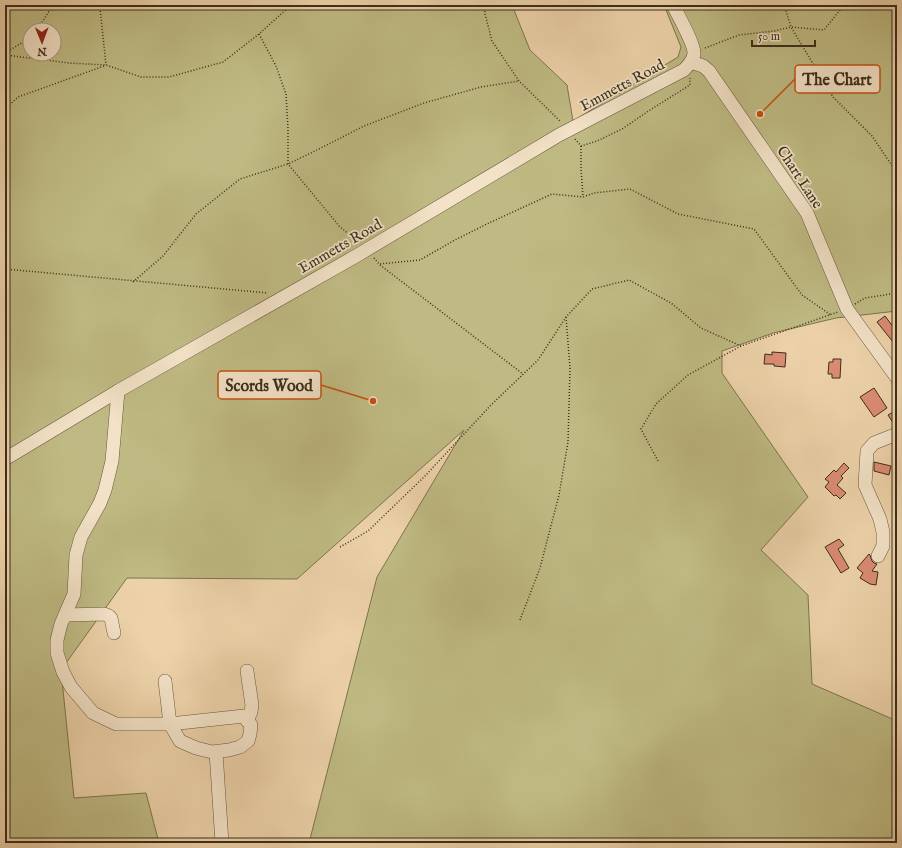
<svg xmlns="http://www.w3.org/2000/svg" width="902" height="848" font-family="'IM FELL English',serif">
<rect width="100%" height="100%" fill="#edd2a9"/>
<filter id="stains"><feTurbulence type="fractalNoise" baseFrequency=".005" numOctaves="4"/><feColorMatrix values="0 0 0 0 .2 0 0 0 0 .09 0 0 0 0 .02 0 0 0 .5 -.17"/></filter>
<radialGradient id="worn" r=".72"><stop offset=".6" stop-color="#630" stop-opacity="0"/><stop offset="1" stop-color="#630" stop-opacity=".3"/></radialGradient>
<path fill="#bfba83" stroke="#7d7450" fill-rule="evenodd" d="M5,5h507l18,45 37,35 6,36 105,-64 3,-10 -17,-42h233v306l-61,7 -63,15 -51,18v22l86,124 -47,53 47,45 4,89 85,37v122h-588l68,-266 87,-147 -167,149 -170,-1 -66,92 13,128 72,-5 13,50h-154zM30,30h24v24h-24z"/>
<g fill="#db8c74" stroke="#3b2e1d">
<path d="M885,316l12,16v15l-20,-25z"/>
<path d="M772,352l14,1 -1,14 -11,-1v-2h-10l1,-10 7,1z"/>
<path d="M833,359h8l-1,19h-8v-4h-4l1,-12h4z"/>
<path d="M874,388l13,20 -13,9 -14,-20z"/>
<path d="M897,410v16h-2l-7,-11z"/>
<path d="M874,462l17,4 -2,9 -15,-4z"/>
<path d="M844,463l5,5 -8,8 2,2 -6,7 9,8 -6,6 -4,-4 -2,1 -9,-9 4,-5 -4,-3 9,-9 2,2z"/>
<path d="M839,539l5,6 -6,4 11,19 -8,5 -16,-26z"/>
<path d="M869,554l1,1 2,6 2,2 3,1 -5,7 6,1 -2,13 -6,-1 -10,-6 3,-5 -6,-5z"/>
</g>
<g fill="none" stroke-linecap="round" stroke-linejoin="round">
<g stroke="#685740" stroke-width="14">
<g id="minor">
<path d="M691,62l12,4 6,5 98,142 40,96 50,69"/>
<path d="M118,391l-6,70 -7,29 -5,13 -19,34 -5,18 -2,39 -13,30 -4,16v13l6,19 8,15 22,26 23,11h54l74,-8 7,9 -1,9 -2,7 -8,6 -11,3 -17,2 -16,-4 -16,-7 -10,-17 -5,-43"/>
<path d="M5,459l113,-68 238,-135 203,-121 125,-65c4,-4 9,-10 10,-16 1,-9 -16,-39 -21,-49"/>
<path d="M878,556l5,-10v-14l-3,-13 -15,-34 2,-34 7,-8 23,-9"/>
<path d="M65,615l39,-1 5,2 2,2 3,15"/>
<path d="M247,671l5,34 -1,7 -4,9"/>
<path d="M216,752l6,91"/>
</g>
</g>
<g stroke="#3b2e1d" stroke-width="1.5" stroke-dasharray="1 2" stroke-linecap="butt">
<path d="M100,5v3l6,57"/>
<path d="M484,5l1,9 7,27 27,40 42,41"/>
<path d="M784,5l7,22 42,70 39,39 25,37"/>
<path d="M37,30l16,-25"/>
<path d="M259,34l17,32 10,28 2,35v35l52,63 19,15"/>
<path d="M705,48l34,-13 35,-4 17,-4 33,3 20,-25"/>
<path d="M5,53l25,-15"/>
<path d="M5,55l64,8 37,2 35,12h28l54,-15 36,-28 32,-29"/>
<path d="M5,109l13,-12 86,-31"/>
<path d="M575,139l6,7 16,-5 25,-12 28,-19 40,-25v-7"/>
<path d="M581,146v22l2,29"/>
<path d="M374,258l5,6 41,-4 33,-19 38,-19 61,-28 31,3 11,-4 36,-4 48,25 76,15 48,66 29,20"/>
<path d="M380,265l143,109"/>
<path d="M5,269l263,24"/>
<path d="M133,282l30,-26 33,-42 44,-35 48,-15 27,-13 49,-25 60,-23 57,-16 38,-6"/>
<path d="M855,304l10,-6 32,-5"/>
<path d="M658,461l-17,-32 15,-25 32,-29 53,-29 97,-34"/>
<path d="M340,547l28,-16 57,-55 66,-71 47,-45 28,-43 26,-28 37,-9 42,23 30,25 40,18"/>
<path d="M520,620l20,-52 19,-73 9,-53 2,-74 -4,-51"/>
</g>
<use href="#minor" stroke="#f3e2c7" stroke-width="13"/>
</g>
<g text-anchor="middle" stroke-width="3.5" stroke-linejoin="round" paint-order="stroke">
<g font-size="15" fill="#3b2e1d" stroke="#f3e2c7">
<text transform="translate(622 85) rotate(-28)" y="5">Emmetts Road</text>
<text transform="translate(800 177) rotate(57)" y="5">Chart Lane</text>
<text transform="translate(340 246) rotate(-30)" y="5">Emmetts Road</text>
</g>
</g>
<path fill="none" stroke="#c5500f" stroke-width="1.5" d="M760 114L795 79M373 401L321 385"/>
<g fill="#c5500f" stroke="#f3e2c7" stroke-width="1.5">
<circle cx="760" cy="114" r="4"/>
<circle cx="373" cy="401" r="4"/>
</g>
<g fill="#f3e2c7" stroke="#c5500f" stroke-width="1.5">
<rect x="795" y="65" width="85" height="28" rx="4"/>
<rect x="218" y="371" width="103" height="28" rx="4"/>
</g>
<g font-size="16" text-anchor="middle" font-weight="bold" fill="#3b2e1d">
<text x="837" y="85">The Chart</text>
<text x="269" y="391">Scords Wood</text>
</g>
<rect width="902" height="848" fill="none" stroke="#edd2a9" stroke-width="20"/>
<rect x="6" y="6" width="890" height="836" fill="none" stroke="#3b2e1d" stroke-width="2"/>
<rect x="10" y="10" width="882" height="828" fill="none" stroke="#3b2e1d"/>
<g transform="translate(42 42) rotate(179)"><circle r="19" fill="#f3e2c7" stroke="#a99a83"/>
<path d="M0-3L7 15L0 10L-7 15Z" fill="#8f2418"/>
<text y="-6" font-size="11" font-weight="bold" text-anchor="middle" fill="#3b2e1d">N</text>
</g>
<path d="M752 40v6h63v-6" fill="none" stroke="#3b2e1d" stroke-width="2"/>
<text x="758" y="40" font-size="12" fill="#3b2e1d" stroke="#f3e2c7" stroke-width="3" paint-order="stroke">50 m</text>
<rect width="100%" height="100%" filter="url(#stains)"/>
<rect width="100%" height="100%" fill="url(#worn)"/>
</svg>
